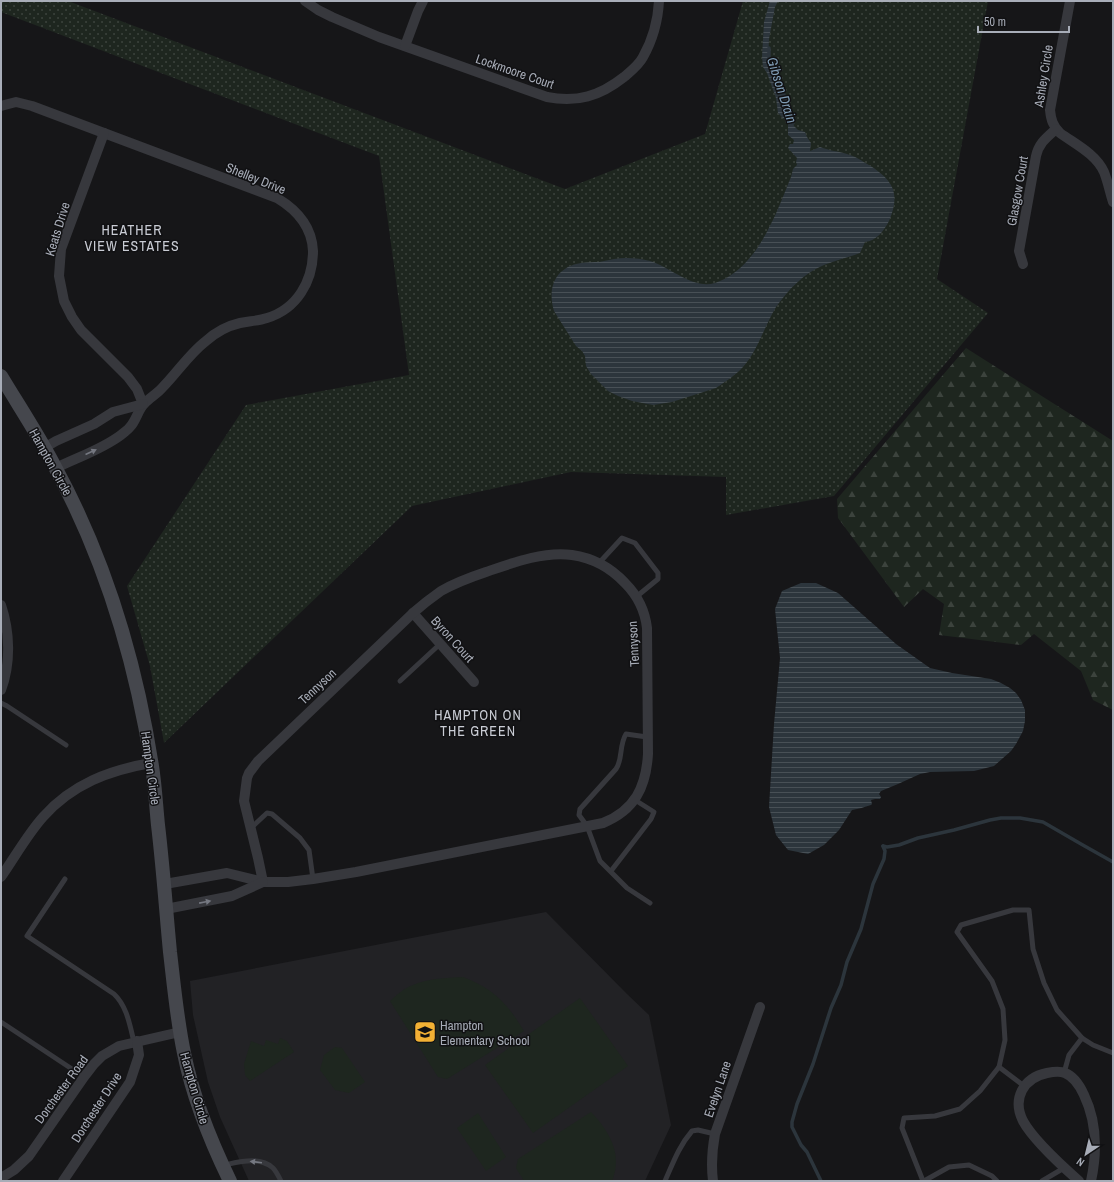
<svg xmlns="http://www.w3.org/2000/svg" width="1114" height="1182" font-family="'Archivo Narrow',sans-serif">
<defs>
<pattern id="grass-dots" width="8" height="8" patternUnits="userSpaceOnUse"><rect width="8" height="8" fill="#1e261f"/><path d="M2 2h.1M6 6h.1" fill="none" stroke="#3c433d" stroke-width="1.8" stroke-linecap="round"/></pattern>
<pattern id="forest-firs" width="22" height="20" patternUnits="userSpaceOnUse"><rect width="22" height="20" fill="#1e261f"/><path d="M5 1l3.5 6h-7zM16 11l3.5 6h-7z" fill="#3c433d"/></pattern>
<pattern id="water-rules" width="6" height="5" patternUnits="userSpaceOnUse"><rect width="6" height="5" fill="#2c353c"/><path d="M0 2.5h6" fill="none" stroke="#485056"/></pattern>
</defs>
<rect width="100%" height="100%" fill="#161618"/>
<path fill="#222225" d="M546,912l81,82 22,21 22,110 -26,56h-396l-29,-64 -12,-35 -15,-67 -3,-34z"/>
<path fill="url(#grass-dots)" d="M1,1h67l497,188 140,-55 38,-133h245l-51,278 51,34 -154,183 -108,19v-38l-155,-5 -159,34 -248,237 -14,-77 -23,-80 119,-181 163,-30 -30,-219 -378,-144z"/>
<path fill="url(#forest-firs)" d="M966,348l147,93v269l-20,-10 -12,-29 -47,-37 -13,11 -82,-10 5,-31 -21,-15 -19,18 -66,-89 -1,-19z"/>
<g fill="#1e261f">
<path d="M463,977c31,12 44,26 61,54l-77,48 -9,-2 -48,-76c7,-6 14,-13 23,-16 16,-7 33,-7 50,-8z"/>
<path d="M580,998l48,68 -95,67 -48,-68z"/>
<path d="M280,1038l7,3 7,11 -44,29 -5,-6 -1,-11 7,-23 13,5 2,-6 12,4z"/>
<path d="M335,1047l7,1 23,34 -16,11 -14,-3 -15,-20 4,-15z"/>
<path d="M591,1112c18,19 32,42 21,69h-88l-8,-13 2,-9z"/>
<path d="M478,1113l28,44 -20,14 -29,-43z"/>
</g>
<g fill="url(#water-rules)">
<path d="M770,1h8l-3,6 -6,32 -1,23 14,29 9,28 3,7 4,4 7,2 2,5 4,6 -1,8 10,-4c10,4 18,4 27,7 8,2 15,7 22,11 24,15 32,28 20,56 -5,10 -13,20 -24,21l-5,11c-12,5 -24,7 -36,12 -20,8 -36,25 -48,42 -11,18 -19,45 -33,60 -7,8 -18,15 -27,21l-44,14 -19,3 -21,-4 -14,-5 -10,-5 -17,-17 -5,-8 -1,-10 -3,-5 -6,-5 -22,-35c-7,-23 1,-44 27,-48 6,-1 12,-1 18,-1 5,-1 10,-2 15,-3 11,-2 25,-1 36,2 20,6 44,29 65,22 42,-14 61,-69 76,-106l2,-8 4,-4 -1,-3 1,-4 -9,-10 2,-4h3l1,-4 -6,-5v-12l-10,-10 -2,-15 -9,-25 -4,-6 -1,-10 2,-35z"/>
<path d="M801,583h15l22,10 58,51 34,24 22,5 39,6 10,4 9,5 6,5 5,7 4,10v11l-2,10 -7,13 -5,7 -17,15 -20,5 -44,1 -10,2 -22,10 -17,7 -2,3 2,3 -1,2h-5l-4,1 1,4 -1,1c-7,2 -12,4 -19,5l-13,20 -15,15 -16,9 -20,-4 -12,-15 -7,-28 5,-83 6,-66 -5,-49 7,-18z"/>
</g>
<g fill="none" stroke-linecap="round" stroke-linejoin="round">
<g stroke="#2c353c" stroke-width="3.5">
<path d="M769,48v10l5,16 9,18 10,31"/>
<path d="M883,846l4,1 12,-2 19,-7 36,-8 36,-10 11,-2h19l23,4 38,22 32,18"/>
<path d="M821,1181l-14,-29 -6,-7 -9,-18v-5l5,-18 16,-40 18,-56 10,-23 6,-23 14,-33 12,-45 11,-25 1,-8 -2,-5"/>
</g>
<g stroke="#37383d" stroke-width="5">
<path d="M599,563l23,-25 13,5 23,30v6l-22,18"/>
<path d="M400,681l40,-37"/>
<path d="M1,703l6,3 59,39"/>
<path d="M647,737l-21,-3c-7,11 -3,25 -10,35l-36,40 -1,6 8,11 13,35 27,27 23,15"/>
<path d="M251,828l16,-15 5,1 28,24 9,12 4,29"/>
<path d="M611,871l40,-52 3,-7 -19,-12"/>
<path d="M65,879l-38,57 87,58c13,12 16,32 20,48"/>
<path d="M1,1022l83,55"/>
<path d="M1064,1073l5,-18 13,-17 11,7 20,8"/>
<path d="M1024,1086l-25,-19 6,-27 -2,-31 -11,-28 -35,-49 4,-7 52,-15h16l4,39 11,34 13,27 25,28"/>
<path d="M224,1165c15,-3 36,-9 49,3 3,3 6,9 8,13"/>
<path d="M665,1181c8,-18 14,-35 27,-50l6,-1 17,4"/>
<path d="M923,1181l-21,-53 2,-10 31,-2 25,-7 20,-18 19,-24"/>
<path d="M924,1181l25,-14 20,-2 23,11 5,5"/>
<path d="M1042,1181l22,-13"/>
</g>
<g stroke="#37383d" stroke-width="10">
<path d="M305,1l13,9 14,7 47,20 168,60c30,6 53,-1 77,-20 7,-6 15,-12 19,-20 9,-16 15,-37 16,-56"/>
<path d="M1070,1l-20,109c1,10 3,16 10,23 15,11 36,21 44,39 4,10 6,21 9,30"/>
<path d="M405,46l13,-35 5,-10"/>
<path d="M1,106l15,-4 16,4 245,92c20,12 35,28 36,53 0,30 -16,58 -46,67 -9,3 -18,3 -27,5 -13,3 -24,9 -34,18 -17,13 -29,32 -44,47 -5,6 -13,10 -18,16 -6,6 -8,17 -14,23 -2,3 -6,5 -9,8 -20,15 -43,22 -65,33"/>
<path d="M104,133l-43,116 -2,27 5,25 8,16 9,13 47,47 9,12 6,15"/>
<path d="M1023,264l-4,-13 17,-95c3,-13 10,-18 20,-27"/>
<path d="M44,448l12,-7 38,-17 19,-12 30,-8"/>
<path d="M1,605c9,27 10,58 0,85"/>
<path d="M413,613l61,69"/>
<path d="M1,877c14,-20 26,-42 42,-60 29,-33 67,-47 108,-54"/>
<path d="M165,884l62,-11 36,9h25l25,-3 43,-7 247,-49c32,-13 43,-36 45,-69l-1,-126c-2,-17 -10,-33 -22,-45 -14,-15 -32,-25 -53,-28 -28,-4 -60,8 -86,17 -15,5 -31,11 -45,19 -10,7 -19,14 -28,22l-155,148 -9,12 -2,5 -3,23 14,57 5,24"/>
<path d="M166,909l66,-13 31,-14"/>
<path d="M1,1178l13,-8 15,-14 55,-79 10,-13 8,-8 17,-10 61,-14"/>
<path d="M63,1181l67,-99 9,-27 -2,-14"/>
<path d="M713,1181c-2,-16 -1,-31 2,-47l45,-127"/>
<path d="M1079,1181c-17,-15 -45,-40 -56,-60 -11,-22 0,-43 24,-48 5,-1 13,-2 18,0 10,4 15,13 19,22 13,27 13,58 7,86"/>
</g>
<path stroke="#45474d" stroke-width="14" d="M1,376c18,30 38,60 54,91 50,92 81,196 97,299 3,19 4,39 6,59 5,42 8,85 12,127 4,34 7,68 14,101 9,45 26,87 46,128"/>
</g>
<defs><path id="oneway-solid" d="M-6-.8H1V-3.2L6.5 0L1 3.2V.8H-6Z"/></defs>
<g fill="#757881">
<use href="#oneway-solid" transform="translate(91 452) rotate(-24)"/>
<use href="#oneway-solid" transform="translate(205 902) rotate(-11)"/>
<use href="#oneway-solid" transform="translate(256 1162) rotate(-173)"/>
</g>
<defs>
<g id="school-square" transform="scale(1.15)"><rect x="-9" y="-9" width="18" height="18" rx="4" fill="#f2b134" stroke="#111113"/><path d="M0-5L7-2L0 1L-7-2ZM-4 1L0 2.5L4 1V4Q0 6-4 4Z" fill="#111"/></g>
</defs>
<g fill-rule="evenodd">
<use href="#school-square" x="425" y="1032"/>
</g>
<g text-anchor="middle" stroke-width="3" stroke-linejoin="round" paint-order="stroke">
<g font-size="13" fill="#a8adb8" stroke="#111113">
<text transform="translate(515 71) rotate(19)" y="5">Lockmoore Court</text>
<text transform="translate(1043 76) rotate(-81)" y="5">Ashley Circle</text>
<text transform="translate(256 178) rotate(22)" y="5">Shelley Drive</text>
<text transform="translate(1017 191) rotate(-80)" y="5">Glasgow Court</text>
<text transform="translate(57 229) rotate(-73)" y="5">Keats Drive</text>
<text transform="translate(51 462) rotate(61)" y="5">Hampton Circle</text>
<text transform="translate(453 639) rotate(48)" y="5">Byron Court</text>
<text transform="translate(633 644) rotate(-93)" y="5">Tennyson</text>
<text transform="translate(317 686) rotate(-43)" y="5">Tennyson</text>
<text transform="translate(151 768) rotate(82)" y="5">Hampton Circle</text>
<text transform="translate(195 1088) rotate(74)" y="5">Hampton Circle</text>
<text transform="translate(61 1089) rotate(-54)" y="5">Dorchester Road</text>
<text transform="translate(717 1089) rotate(-71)" y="5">Evelyn Lane</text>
<text transform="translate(96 1107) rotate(-57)" y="5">Dorchester Drive</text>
</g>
<g font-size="13" fill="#a8adb8" stroke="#111113" text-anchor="start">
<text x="440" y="1030">Hampton<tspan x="440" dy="15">Elementary School</tspan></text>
</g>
<g font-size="14" font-style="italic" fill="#7f9bb3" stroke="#111113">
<text transform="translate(782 90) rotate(72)" y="5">Gibson Drain</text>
</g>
<g font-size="14" letter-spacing="1" fill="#c9ccd4" stroke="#111113">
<text x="132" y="235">HEATHER<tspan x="132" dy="16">VIEW ESTATES</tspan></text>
<text x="478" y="720">HAMPTON ON<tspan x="478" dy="16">THE GREEN</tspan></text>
</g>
</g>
<rect width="1114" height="1182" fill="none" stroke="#a8adb8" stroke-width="4"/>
<g transform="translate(1086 1154) rotate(215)" stroke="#111113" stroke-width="3" paint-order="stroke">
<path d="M0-3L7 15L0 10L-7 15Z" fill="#a8adb8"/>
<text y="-6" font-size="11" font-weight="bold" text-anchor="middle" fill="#a8adb8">N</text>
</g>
<path d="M978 26v6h91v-6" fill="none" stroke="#a8adb8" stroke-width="2"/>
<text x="984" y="26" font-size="12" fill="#a8adb8" stroke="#111113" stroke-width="3" paint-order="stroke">50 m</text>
</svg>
